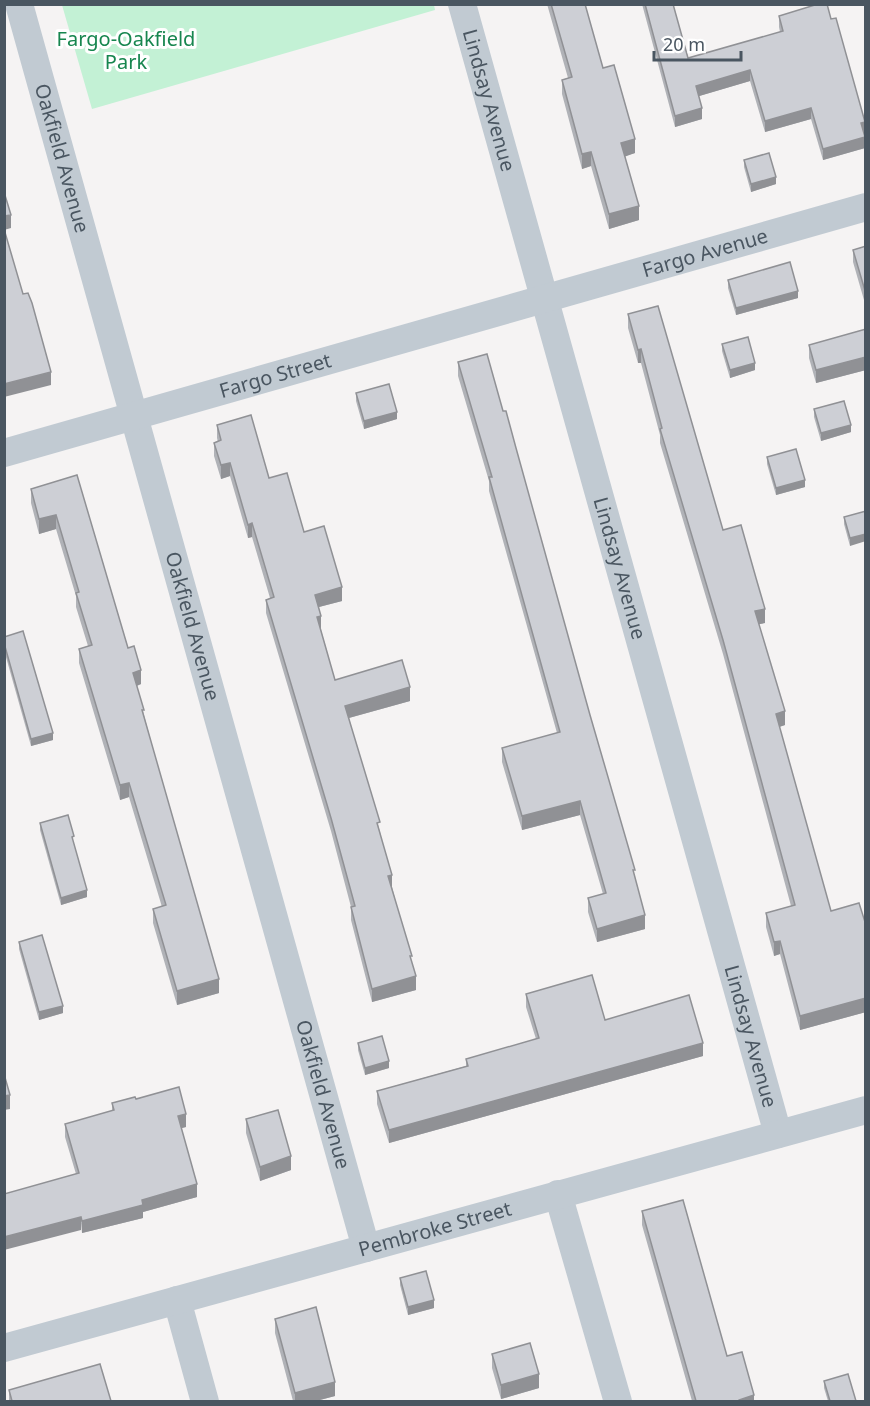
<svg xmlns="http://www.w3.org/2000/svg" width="870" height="1406" font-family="'Noto Sans',sans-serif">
<rect width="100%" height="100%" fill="#f5f3f3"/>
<path fill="#c3f1d5" d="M434,5l1,5 -343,99 -30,-104z"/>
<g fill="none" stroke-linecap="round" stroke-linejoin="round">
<g stroke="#c1cad2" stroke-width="28">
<path id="s1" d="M19,4l347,1244"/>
<path id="s2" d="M462,4l316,1130"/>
<path id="s3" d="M4,453l862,-246"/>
<path d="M558,1194l60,208"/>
<path d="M177,1300l28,102"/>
<path id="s4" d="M4,1348l862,-238"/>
</g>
</g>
<g fill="#b0b2b7">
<path d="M547,4h38l18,64 32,85 -10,3 14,64 -30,9 -18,-63 -9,3 -20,-75v-14l6,-2z"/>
<path d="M642,4h31l15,54 92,-26 -1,-5v-11l86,117h-1l1,15 -42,12 -12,-41 -46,13 -15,-51 -51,15 3,23 -27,8z"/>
<path d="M744,160l32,24 -25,8 -7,-25z"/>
<path d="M866,246v61l-13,-45v-12z"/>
<path d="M728,280l70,18 -62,17 -8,-27z"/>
<path d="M628,314l95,216 42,93 -6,1 26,101 -6,2 52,184 35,14v87l-66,18 -20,-76 -6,2 -8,-29v-14l25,-7 -68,-252 -63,-211v-8l-19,-72h-3l-10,-35z"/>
<path d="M866,329v41l-50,13 -7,-25v-13z"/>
<path d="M722,344l33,26 -25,8 -8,-27z"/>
<path d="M458,362l132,353 45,162 10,52 -48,13 -9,-30v-14l15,-4 -23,-79 -58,15 -20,-68v-14l55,-15 -68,-242v-10l-31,-105z"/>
<path d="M356,393l41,26 -33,10 -8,-28z"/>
<path d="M814,409l37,23 -30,9 -7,-24z"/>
<path d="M217,425l52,53 35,54 38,69 -23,6 2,23 14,50 75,21 -61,17 31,114 12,55 20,77 4,26 -44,12 -21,-82v-13l-20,-76 -65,-218v-13l4,-2 -18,-61 -4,1 -18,-62 -9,3 -7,-23v-13l4,-1 -1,-4z"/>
<path d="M767,457l38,30 -29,8 -9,-31z"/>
<path d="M77,475l51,173 13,36 -4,2 7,29 75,278 -42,12 -24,-82v-14l9,-2 -33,-110 -9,3 -41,-137v-14l9,-3 -12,-39v-11l-20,-67 -17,5 -8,-31v-14z"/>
<path d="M866,511l-16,35 -6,-22v-7z"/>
<path d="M4,637l49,103 -22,6 -27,-96z"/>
<path d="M40,823l34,21 13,53 -26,8 -21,-75z"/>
<path d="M19,942l44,71 -24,7 -20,-71z"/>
<path d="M526,994l79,26 98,36 -314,87 -12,-39v-13l89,-25v-7l70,-20 -10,-32z"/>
<path d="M358,1043l31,25 -24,7 -7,-25z"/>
<path d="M136,1099l50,28 -5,1 16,69 -54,15v6l-61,15 -6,-59 -11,-37v-13l47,-13v-8z"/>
<path d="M246,1119l45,51 -31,11 -14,-48z"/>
<path d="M642,1211l85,145 27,45h-62l-50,-176z"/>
<path d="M400,1278l34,30 -26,7 -8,-30z"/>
<path d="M275,1319l60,77 -19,5h-23l-18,-68z"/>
<path d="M492,1354l47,34 -38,11 -9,-31z"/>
<path d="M824,1381l32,20h-28l-4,-13z"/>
<path d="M9,1390l102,11h-102z"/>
</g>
<g fill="#909195">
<path d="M750,70v11l-54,16v-11z"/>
<path d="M702,108v11l-27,8v-11z"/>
<path d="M811,108v11l-46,13v-11z"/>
<path d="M865,122v11l-4,1v-11z"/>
<path d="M865,137v11l-42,12v-11z"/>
<path d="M635,139v14l-14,5v-15z"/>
<path d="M591,152v14l-9,3v-15z"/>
<path d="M776,177v7l-25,8v-8z"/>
<path d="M639,206v14l-30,9v-15z"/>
<path d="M11,215v13l-7,2v-14z"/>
<path d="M798,291v7l-62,17v-7z"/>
<path d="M641,349v14h-3v-13z"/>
<path d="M866,357v13l-50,13v-13z"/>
<path d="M755,363v7l-25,8v-8z"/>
<path d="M51,372v13l-47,12v-13z"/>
<path d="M397,412v7l-33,10v-8z"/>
<path d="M851,425v7l-30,9v-8z"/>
<path d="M230,463v13l-9,3v-14z"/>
<path d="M805,480v7l-29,8v-7z"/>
<path d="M56,515v14l-17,5v-15z"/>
<path d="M252,523v14l-4,1v-13z"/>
<path d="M866,534v7l-16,5v-8z"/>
<path d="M342,587v14l-27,7v-13z"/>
<path d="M765,609v14l-10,2v-14z"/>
<path d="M321,616v14l-4,1v-14z"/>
<path d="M141,670v14l-8,3v-14z"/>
<path d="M410,687v14l-65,18v-13z"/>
<path d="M785,711v14l-9,3v-14z"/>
<path d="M53,733v7l-22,6v-7z"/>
<path d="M129,783v14l-9,3v-15z"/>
<path d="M580,801v14l-58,15v-14z"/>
<path d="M392,875v14l-4,-13z"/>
<path d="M87,890v7l-26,8v-7z"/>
<path d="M645,915v14l-48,13v-13z"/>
<path d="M780,941v13l-6,2v-14z"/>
<path d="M416,976v14l-44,12v-13z"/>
<path d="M219,979v14l-42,12v-14z"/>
<path d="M866,998v14l-66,18v-14z"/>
<path d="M63,1006v7l-24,7v-8z"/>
<path d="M703,1043v13l-314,87v-13z"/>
<path d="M389,1061v7l-24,7v-7z"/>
<path d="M10,1095v14l-6,1v-14z"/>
<path d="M186,1114v13l-8,2v-13z"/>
<path d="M291,1156v14l-31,11v-14z"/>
<path d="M197,1184v13l-54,15v6l-61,15v-12l60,-21z"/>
<path d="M81,1217v13l-77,20v-13z"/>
<path d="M434,1300v8l-26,7v-8z"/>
<path d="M539,1374v14l-38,11v-14z"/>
<path d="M335,1382v14l-19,5h-21v-8z"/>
<path d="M754,1395v6h-15v-1z"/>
</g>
<g fill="#cdcfd5" stroke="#909195" stroke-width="1.5">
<path d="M551,4h34l18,64 11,-3 21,74 -14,4 18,63 -30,8 -18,-62 -9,2 -20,-74 10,-3z"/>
<path d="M645,4h28l15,54 95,-27 -4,-15 39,-12h9l4,15 5,-1 29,104 -4,1 4,14 -42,12 -12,-41 -46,13 -15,-51 -54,16 6,22 -27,8z"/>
<path d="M769,153l7,24 -25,7 -7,-24z"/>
<path d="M4,192l7,23 -7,1z"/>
<path d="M4,229l19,65 5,-1 4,10 19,69 -47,12z"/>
<path d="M866,246v48l-13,-44z"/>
<path d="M790,262l8,29 -62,17 -8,-28z"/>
<path d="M658,306l65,224 18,-5 15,53 9,31 -10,2 30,100 -9,3 55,197 28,-8 7,22v73l-66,18 -20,-75 -6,1 -8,-29 29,-8 -72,-265 -63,-211 2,-1 -21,-79 -3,1 -10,-36z"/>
<path d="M866,329v28l-50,13 -7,-25z"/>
<path d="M748,337l7,26 -25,7 -8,-26z"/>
<path d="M487,354l16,57h3l10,37 74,267 45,155h-2l12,45 -48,14 -9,-31 18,-5 -26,-92 -58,15 -20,-68 58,-16 -71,-255h3l-34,-115z"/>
<path d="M389,384l8,28 -33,9 -8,-28z"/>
<path d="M844,401l7,24 -30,8 -7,-24z"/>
<path d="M251,415l18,63 18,-5 17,59 20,-6 18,61 -27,8 6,21 -4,1 18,63 67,-20 8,27 -65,19 35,116 -3,1 15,52 -4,1 24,80h-2l6,20 -44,13 -21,-82 4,-1 -24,-88 -65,-218 8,-3 -22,-74 -4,2 -18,-62 -9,2 -7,-22 7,-3 -4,-15z"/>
<path d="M796,449l9,31 -29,8 -9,-31z"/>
<path d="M77,475l51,173 6,-2 7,24 -8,3 11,37h-2l77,269 -42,12 -24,-82 13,-4 -37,-122 -9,2 -41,-136 13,-4 -16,-52 3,-1 -23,-77 -17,4 -8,-30z"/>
<path d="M866,511v23l-16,4 -6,-21z"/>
<path d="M23,631l30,102 -22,6 -27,-96v-6z"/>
<path d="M68,815l6,21 -2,1 15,53 -26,8 -21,-75z"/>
<path d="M42,935l21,71 -24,6 -20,-70z"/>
<path d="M592,975l13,45 84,-25 14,48 -314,87 -12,-39 91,-25 -2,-7 73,-21 -13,-44z"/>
<path d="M382,1036l7,25 -24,7 -7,-25z"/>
<path d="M4,1074l6,21 -6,1z"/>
<path d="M179,1087l7,27 -8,2 19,68 -55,16 1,5 -61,16 -1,-4 -77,20v-43l75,-21 -14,-49 49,-14 -2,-7 23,-6 1,2z"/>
<path d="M278,1110l13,46 -31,11 -14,-48z"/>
<path d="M683,1200l44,156 15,-4 12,43 -15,5v1h-43l-54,-190z"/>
<path d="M426,1271l8,29 -26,7 -8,-29z"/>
<path d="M316,1307l19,75 -40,11 -20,-74z"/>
<path d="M530,1343l9,31 -38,11 -9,-31z"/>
<path d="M100,1364l11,37h-99l-3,-11z"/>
<path d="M848,1374l8,27h-26l-6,-20z"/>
</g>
<g text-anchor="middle" stroke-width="6" stroke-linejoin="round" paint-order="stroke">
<g font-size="20" fill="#17864f" stroke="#fff">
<text x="126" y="46">Fargo-Oakfield<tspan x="126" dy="23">Park</tspan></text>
</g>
<g font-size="20" fill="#4a5661" stroke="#fff">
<text dy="7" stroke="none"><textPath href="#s2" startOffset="100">Lindsay Avenue</textPath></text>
<text dy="7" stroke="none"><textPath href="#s1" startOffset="160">Oakfield Avenue</textPath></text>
<text dy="7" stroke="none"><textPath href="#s3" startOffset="729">Fargo Avenue</textPath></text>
<text dy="7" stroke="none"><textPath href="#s3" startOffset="282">Fargo Street</textPath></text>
<text dy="7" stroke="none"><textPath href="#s2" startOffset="586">Lindsay Avenue</textPath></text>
<text dy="7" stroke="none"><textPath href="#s1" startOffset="646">Oakfield Avenue</textPath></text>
<text dy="7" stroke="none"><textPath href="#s2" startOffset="1072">Lindsay Avenue</textPath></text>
<text dy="7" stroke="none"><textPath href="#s1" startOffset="1132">Oakfield Avenue</textPath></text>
<text dy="7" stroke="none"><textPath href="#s4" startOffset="447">Pembroke Street</textPath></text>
</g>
</g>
<rect width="870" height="1406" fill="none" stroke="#4a5661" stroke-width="12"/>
<path d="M654 51v9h87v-9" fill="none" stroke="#4a5661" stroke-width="3"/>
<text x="663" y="51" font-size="18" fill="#4a5661" stroke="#ffffff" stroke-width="4.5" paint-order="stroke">20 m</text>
</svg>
